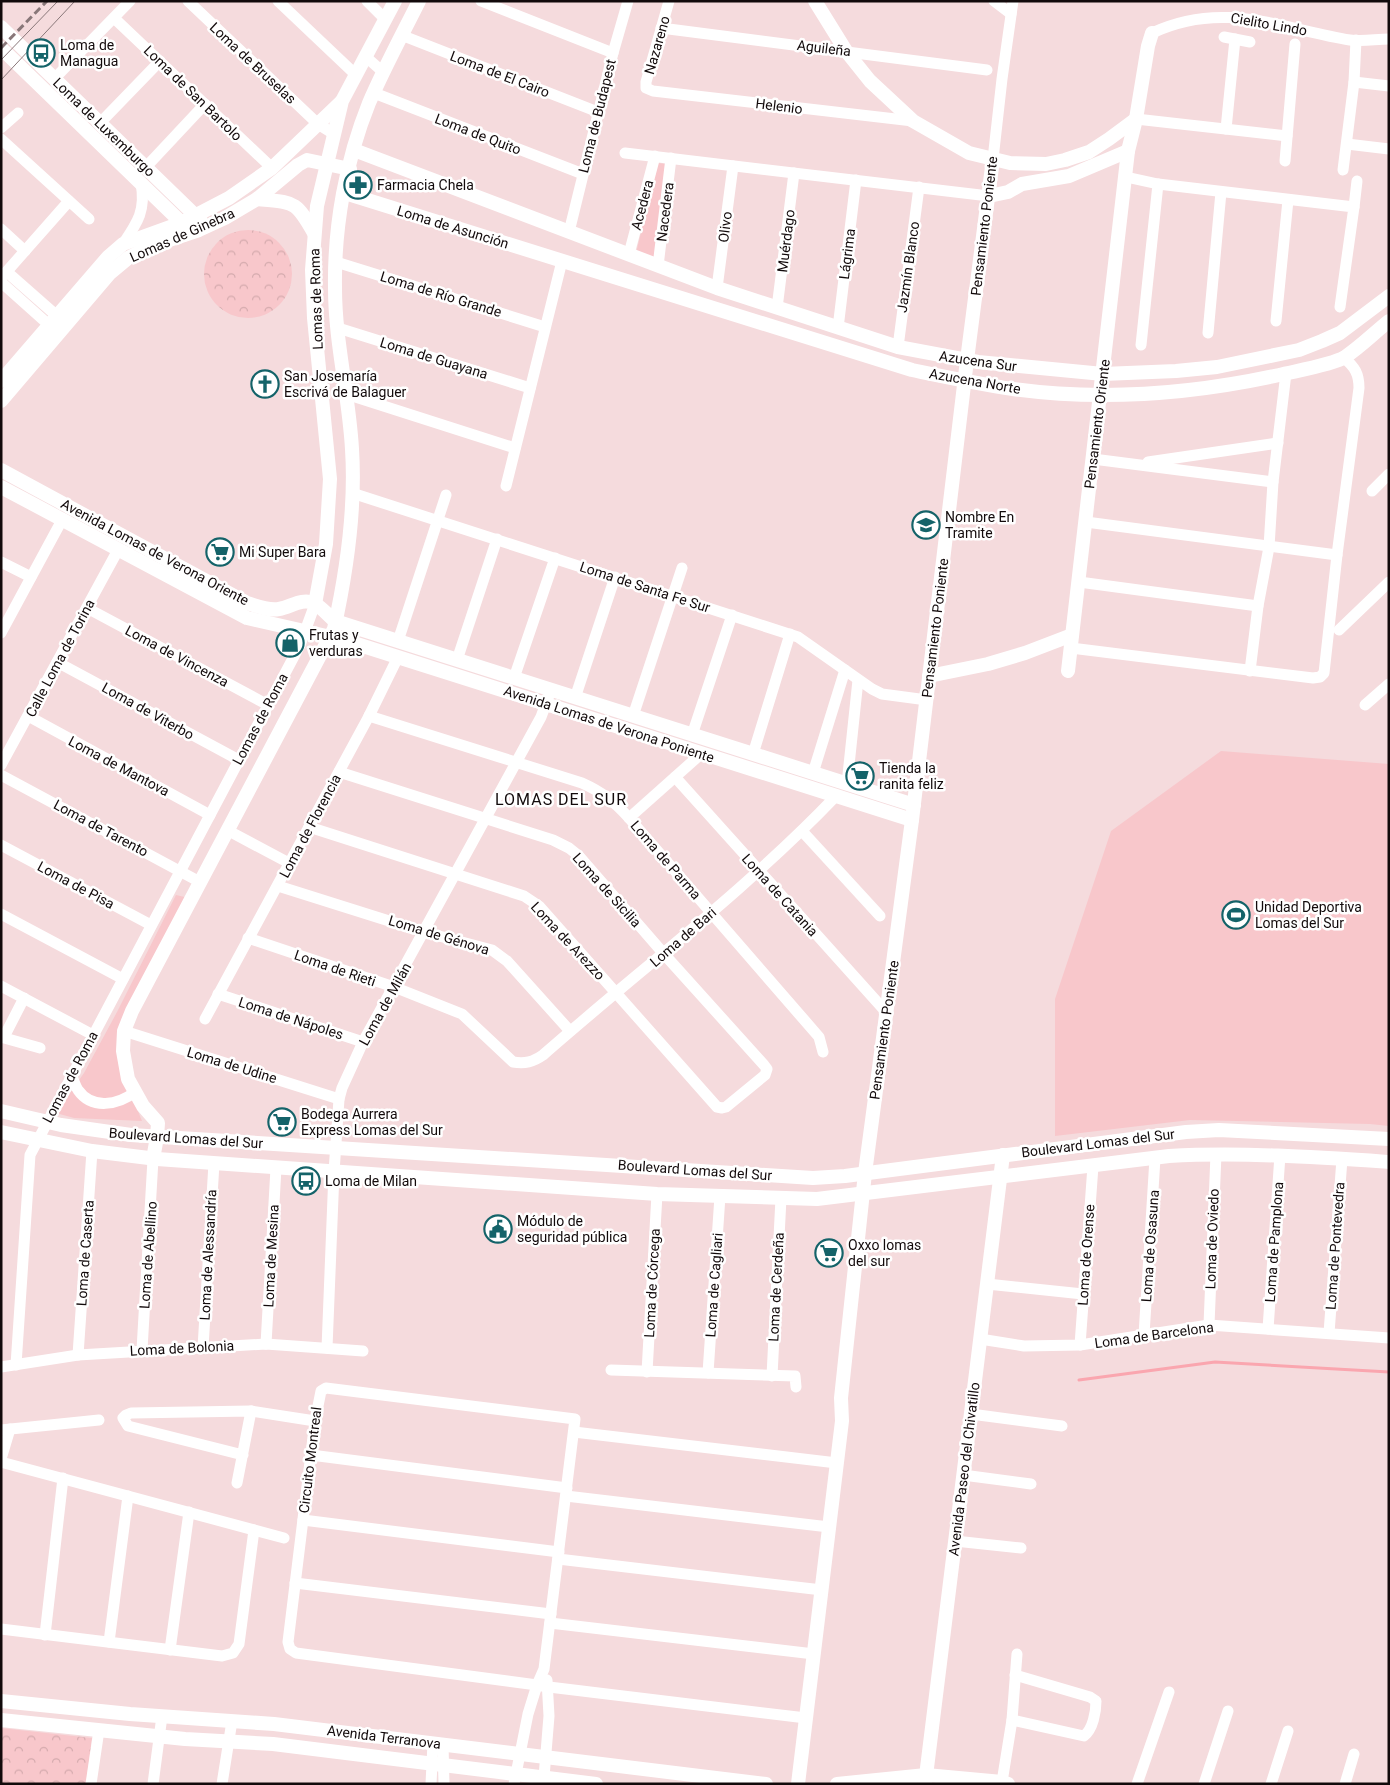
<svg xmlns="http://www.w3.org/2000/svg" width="1390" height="1785" font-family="Roboto,sans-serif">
<defs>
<pattern id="park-crowns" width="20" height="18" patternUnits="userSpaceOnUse" patternTransform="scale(1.25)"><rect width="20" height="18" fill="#f8c7cb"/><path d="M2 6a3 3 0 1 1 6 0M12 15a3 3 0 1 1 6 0" fill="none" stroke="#d4aaad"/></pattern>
</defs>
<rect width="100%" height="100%" fill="#f5dbdd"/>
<g fill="#f8c7cb">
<path d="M658,163l8,1 -11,95 -19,-6z"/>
<path d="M1221,751l168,13v362l-19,-2 -180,-4 -135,16v-137l56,-168z"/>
<path d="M176,895l13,3 -69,132v37l22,54 -68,-3 -18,-5 28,-40 33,-61z"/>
</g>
<g fill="url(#park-crowns)">
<circle cx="248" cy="274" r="44"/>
<path d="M1,1728l91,10 -6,46h-85z"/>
</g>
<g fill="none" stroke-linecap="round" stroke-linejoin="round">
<path stroke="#faa6af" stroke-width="3" d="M1079,1380l136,-18 174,10"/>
<g stroke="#fff" stroke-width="11">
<path d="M188,1l130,123 16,10"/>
<path d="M278,1l78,74"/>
<path d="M367,1l18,18"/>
<path d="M481,1l132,52"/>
<path d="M669,1l-23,81v6l7,3 260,30"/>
<path d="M994,1l17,13"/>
<path d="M114,18l158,150"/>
<path d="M661,28l326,42"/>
<path d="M1152,33c71,-33 127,-5 198,7 13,2 26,-1 39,-1"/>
<path d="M401,35l197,77"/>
<path d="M1224,37l26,5"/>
<path d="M365,56l18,16"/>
<path d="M54,79l76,-78"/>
<path d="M1354,82l35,4"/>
<path d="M374,93l209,81"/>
<path d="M1136,119l151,17"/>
<path d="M100,123l60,-62"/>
<path d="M1,128l17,-15"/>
<path d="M1226,129l9,-90"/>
<path d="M1,139l88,80"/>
<path d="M1347,144l42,5"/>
<path d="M625,153l364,43"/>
<path d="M993,159l9,-80 11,-78"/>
<path d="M1285,161l10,-117"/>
<path d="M146,167l59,-63"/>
<path d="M1343,170l11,-88 2,-42"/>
<path d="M1126,177l32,7 196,23 -14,100"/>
<path d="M1354,207l3,-26"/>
<path d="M1,229l24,22"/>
<path d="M569,232l44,-179 15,-52"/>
<path d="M123,244c15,-22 23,-34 18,-61"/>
<path d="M629,254l26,-98"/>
<path d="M336,262l209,65"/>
<path d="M658,266l13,-108"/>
<path d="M7,272l50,44"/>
<path d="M1,278l68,-77"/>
<path d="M1,282l48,43"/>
<path d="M717,288l16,-122"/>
<path d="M777,308l17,-135"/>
<path d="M1276,321l12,-121"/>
<path d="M338,328l192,60"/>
<path d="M838,328l18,-148"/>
<path d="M1208,333l13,-141"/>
<path d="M1141,345l17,-161"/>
<path d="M898,347l21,-160"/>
<path d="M346,394l169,54"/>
<path d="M1093,459l180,23"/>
<path d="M1148,462l130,-19"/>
<path d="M506,486l56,-225"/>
<path d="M1372,491l17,-17"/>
<path d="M352,493l446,144 74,52 10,5 45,6"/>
<path d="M1086,522l251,33"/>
<path d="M1,562l30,15"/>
<path d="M1079,582l179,24"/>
<path d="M87,608l181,97"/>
<path d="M1339,630l50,-48"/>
<path d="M1,633l61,-113"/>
<path d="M398,641l48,-146"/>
<path d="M1071,648l242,30 7,-1 4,-4 13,-118 22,-167c0,-14 -4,-21 -15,-30"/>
<path d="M457,660l40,-121"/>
<path d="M57,662l182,98"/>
<path d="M1250,671l8,-65 11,-59 4,-65 13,-109"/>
<path d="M514,678l41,-120"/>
<path d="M575,698l40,-121"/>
<path d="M1365,705l24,-21"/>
<path d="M28,716l182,99"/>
<path d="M369,716l213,67c20,9 33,19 47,35l190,219 4,15"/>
<path d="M633,716l49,-148"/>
<path d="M692,735l40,-120"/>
<path d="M753,754l37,-120"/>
<path d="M1,765l117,-215"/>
<path d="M813,773l32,-103"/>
<path d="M1,775l199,107"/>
<path d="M675,777l212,236"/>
<path d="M847,784l11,-104"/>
<path d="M629,818l73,-65"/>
<path d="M309,827l215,69 15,10 178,201 5,1 4,-1 39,-32 2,-6 -3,-4 -100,-111 -85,-98 -10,-8 -16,-8 -214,-68"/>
<path d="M227,830l62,33"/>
<path d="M802,831l78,85"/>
<path d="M1,845l150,80"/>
<path d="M278,886l146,46 68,18 15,11 63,70"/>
<path d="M1,914l122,65"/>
<path d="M248,938l146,49 68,27 51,48c12,2 20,0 30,-7 98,-86 203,-165 293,-259"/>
<path d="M1,986l92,49"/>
<path d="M218,994l145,48"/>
<path d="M205,1019l164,-303 29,-59"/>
<path d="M124,1031l215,68"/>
<path d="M1,1037l39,11"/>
<path d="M4,1037l20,-39"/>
<path d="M71,1075c3,5 4,11 7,15 14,20 40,15 57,2"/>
<path d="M987,1284l96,10"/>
<path d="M1209,1325l7,-171"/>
<path d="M1268,1329l12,-174"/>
<path d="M1329,1333l13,-174"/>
<path d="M1144,1335l11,-177"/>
<path d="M980,1339l44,7 56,-1 129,-20 180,13"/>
<path d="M266,1344l10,-176"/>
<path d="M1080,1345l13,-179"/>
<path d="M203,1348l11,-185"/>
<path d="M327,1348l7,-176 5,-73 3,-11 21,-46 178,-325 10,-27"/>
<path d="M142,1350l11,-191"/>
<path d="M78,1355l14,-204"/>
<path d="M16,1365l14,-210 270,-510 15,-41"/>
<path d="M1,1367l77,-12 188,-11 97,7"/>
<path d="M611,1370l184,6 1,11"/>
<path d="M647,1372l10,-178"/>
<path d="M708,1373l12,-177"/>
<path d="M772,1376l9,-178"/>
<path d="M251,1411l64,10"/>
<path d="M971,1414l91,12"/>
<path d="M1,1430l98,-10"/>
<path d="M574,1432l263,31"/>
<path d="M311,1455l256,33"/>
<path d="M1,1459l9,-30"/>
<path d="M1,1462l283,76"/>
<path d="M963,1475l68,9"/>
<path d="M237,1483l14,-72 -120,2 -5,2 -3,3 5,8 115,29"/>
<path d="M566,1496l263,31"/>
<path d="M303,1520l256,32"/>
<path d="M955,1541l66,7"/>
<path d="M558,1559l264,31"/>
<path d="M295,1583l256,31"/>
<path d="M550,1623l264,31"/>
<path d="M1,1629l221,27 11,-3 6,-9 15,-114"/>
<path d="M45,1635l18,-157"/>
<path d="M109,1642l19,-146"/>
<path d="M170,1650l19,-138"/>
<path d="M1012,1720l72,16c9,-7 12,-24 12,-35l-6,-4 -75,-22"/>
<path d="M443,1744l1,40"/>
<path d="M544,1777l5,-61 -2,-36"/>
<path d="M1002,1782l10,-62 5,-66"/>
<path d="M91,1784l8,-54"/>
<path d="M153,1784l9,-68"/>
<path d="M222,1784l10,-63"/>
<path d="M431,1784l2,-41"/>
<path d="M514,1784l14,-70 9,-29 7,-16 31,-250 -249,-31 -5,3 -6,30 -27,221 2,7 6,4 241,32 12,2 257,31"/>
<path d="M1137,1784l32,-92"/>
<path d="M1204,1784l24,-73"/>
<path d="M1271,1784l17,-53"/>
<path d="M1345,1784l9,-30"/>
</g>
<g stroke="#fff" stroke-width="14">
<path d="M815,1l31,50 24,30 43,40 56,32 41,10 36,1 19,-4 24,-8 20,-13 27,-20"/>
<path d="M1,27l200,194"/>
<path d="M1,48l186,180"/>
<path d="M354,150l363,138 181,59 80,15 125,12 73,-3 41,-4 82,-17 23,-9 18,-8 49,-37"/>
<path d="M345,193l567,177c34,7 67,14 101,19 88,12 179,5 266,-14 16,-4 53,-10 66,-18 15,-10 29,-24 44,-36"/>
<path d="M989,196l19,-4 14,-8 47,-8 59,-25"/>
<path d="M257,199c37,4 38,0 57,34"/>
<path d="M1,381l107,-124 15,-13 58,-21 48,-25 43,-30 69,-66"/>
<path d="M1,401l109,-128 18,-15 23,-12 48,-16 26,-12 32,-19 41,-34 9,-5 43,9"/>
<path d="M1,470l246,133c10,3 21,8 32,6 12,-2 22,-11 35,-6 7,4 15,13 21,18l579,184"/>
<path d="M1,487l246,131 97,22 568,180"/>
<path d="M315,604l11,-60 4,-65 -16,-161 -2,-48 5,-64 25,-105 53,-100"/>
<path d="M1068,671l60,-520 8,-32 12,-73 4,-13"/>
<path d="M929,676l59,-12 37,-11 47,-18"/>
<path d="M1,1111l60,14 70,10 682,43 32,-2 341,-44 33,-2 170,9"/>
<path d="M1,1132l91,19 65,8 500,35 160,5 352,-43c73,-4 146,1 220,6"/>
<path d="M153,1159l4,-22 1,-14 -15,-17 -15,-27 -5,-28 1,-20 8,-20 202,-382c13,-59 22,-119 18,-180 -3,-54 -17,-107 -17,-161 -1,-62 11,-128 34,-185 15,-35 33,-68 50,-102"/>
<path d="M1,1701l129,13 144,10 492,60"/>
<path d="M1,1720l184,19 88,5 323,40"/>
<path d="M798,1784l44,-363 -1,-23 24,-225 47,-353 55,-460 26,-201"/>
<path d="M837,1784l89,-9 76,7 6,2"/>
<path d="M925,1784l78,-629"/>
</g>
<g stroke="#897779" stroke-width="1">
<path d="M1,60l57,-59"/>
<path d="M1,80l74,-79"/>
</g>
<path stroke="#897779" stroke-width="3" stroke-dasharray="8 4" stroke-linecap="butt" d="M1,48l46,-47"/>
</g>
<defs>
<g id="bus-ring" transform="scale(1.4375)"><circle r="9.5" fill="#fff" stroke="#146369" stroke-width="1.5"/><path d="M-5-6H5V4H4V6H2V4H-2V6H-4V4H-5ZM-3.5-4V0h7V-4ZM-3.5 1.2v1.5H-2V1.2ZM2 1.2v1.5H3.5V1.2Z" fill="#146369"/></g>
<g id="pharmacy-ring" transform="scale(1.4375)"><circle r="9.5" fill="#fff" stroke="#146369" stroke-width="1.5"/><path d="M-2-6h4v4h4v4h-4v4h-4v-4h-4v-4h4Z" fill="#146369"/></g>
<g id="church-ring" transform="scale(1.4375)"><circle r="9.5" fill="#fff" stroke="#146369" stroke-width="1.5"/><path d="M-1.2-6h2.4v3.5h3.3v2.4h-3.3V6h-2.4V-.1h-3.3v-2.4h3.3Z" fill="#146369"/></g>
<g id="school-ring" transform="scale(1.4375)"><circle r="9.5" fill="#fff" stroke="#146369" stroke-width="1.5"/><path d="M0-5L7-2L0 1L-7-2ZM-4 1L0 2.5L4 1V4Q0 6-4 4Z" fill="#146369"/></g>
<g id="supermarket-ring" transform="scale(1.4375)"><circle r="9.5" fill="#fff" stroke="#146369" stroke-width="1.5"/><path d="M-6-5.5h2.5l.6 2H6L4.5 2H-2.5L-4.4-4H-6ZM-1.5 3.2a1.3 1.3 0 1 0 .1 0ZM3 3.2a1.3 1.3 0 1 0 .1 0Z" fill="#146369"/></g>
<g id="shop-ring" transform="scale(1.4375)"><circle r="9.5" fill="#fff" stroke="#146369" stroke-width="1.5"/><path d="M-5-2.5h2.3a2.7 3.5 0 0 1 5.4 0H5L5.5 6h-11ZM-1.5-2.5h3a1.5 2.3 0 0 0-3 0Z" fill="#146369"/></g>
<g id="stadium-ring" transform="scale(1.4375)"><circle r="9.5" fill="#fff" stroke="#146369" stroke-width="1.5"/><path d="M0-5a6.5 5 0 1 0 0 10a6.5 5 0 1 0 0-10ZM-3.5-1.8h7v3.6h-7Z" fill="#146369"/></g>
<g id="civic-ring" transform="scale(1.4375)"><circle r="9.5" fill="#fff" stroke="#146369" stroke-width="1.5"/><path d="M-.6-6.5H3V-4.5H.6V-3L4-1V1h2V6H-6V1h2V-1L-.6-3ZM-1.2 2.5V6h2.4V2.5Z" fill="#146369"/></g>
</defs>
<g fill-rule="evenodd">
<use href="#bus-ring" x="41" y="53"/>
<use href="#pharmacy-ring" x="358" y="185"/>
<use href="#church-ring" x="265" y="384"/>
<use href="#school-ring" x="926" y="525"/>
<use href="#supermarket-ring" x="220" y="552"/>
<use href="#shop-ring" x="290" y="643"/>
<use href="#supermarket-ring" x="860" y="776"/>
<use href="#stadium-ring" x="1236" y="915"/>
<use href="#supermarket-ring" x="282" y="1122"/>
<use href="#bus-ring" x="306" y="1181"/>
<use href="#civic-ring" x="498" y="1229"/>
<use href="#supermarket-ring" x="829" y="1253"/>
</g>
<g text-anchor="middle" stroke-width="5" stroke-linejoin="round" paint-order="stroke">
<g font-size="14" fill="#120a0b" stroke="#fff">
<text transform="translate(1269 24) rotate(10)" y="5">Cielito Lindo</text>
<text transform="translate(657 45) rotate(-74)" y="5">Nazareno</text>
<text transform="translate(824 48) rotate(7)" y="5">Aguileña</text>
<text transform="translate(253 63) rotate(43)" y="5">Loma de Bruselas</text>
<text transform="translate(500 74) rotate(21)" y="5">Loma de El Cairo</text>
<text transform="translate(193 93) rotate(44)" y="5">Loma de San Bartolo</text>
<text transform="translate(779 106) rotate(7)" y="5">Helenio</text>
<text transform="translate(597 116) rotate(-76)" y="5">Loma de Budapest</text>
<text transform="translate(104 127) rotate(44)" y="5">Loma de Luxemburgo</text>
<text transform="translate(478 134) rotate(21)" y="5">Loma de Quito</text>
<text transform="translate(642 205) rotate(-75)" y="5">Acedera</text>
<text transform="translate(665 212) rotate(-83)" y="5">Nacedera</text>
<text transform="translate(984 226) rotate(-83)" y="5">Pensamiento Poniente</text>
<text transform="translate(453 227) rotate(17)" y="5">Loma de Asunción</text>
<text transform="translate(725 227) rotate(-83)" y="5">Olivo</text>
<text transform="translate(182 235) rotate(-24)" y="5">Lomas de Ginebra</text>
<text transform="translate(786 241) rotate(-83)" y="5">Muérdago</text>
<text transform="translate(847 254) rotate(-83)" y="5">Lágrima</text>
<text transform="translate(908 267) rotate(-82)" y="5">Jazmín Blanco</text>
<text transform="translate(441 294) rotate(17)" y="5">Loma de Río Grande</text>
<text transform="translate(316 299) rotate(-92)" y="5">Lomas de Roma</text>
<text transform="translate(434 358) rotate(17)" y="5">Loma de Guayana</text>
<text transform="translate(978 361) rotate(8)" y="5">Azucena Sur</text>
<text transform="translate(975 381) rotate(10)" y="5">Azucena Norte</text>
<text transform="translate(1097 424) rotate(-83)" y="5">Pensamiento Oriente</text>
<text transform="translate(155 552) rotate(28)" y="5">Avenida Lomas de Verona Oriente</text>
<text transform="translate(645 587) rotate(18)" y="5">Loma de Santa Fe Sur</text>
<text transform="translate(935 628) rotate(-83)" y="5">Pensamiento Poniente</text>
<text transform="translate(177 656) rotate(28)" y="5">Loma de Vincenza</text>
<text transform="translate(60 658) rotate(-62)" y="5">Calle Loma de Torina</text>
<text transform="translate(148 711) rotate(29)" y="5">Loma de Viterbo</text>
<text transform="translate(260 719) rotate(-62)" y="5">Lomas de Roma</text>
<text transform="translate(609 724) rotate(18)" y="5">Avenida Lomas de Verona Poniente</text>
<text transform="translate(119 766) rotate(28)" y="5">Loma de Mantova</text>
<text transform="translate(310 826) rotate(-62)" y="5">Loma de Florencia</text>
<text transform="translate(101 828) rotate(28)" y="5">Loma de Tarento</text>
<text transform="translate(666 860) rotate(49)" y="5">Loma de Parma</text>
<text transform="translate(76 885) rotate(28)" y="5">Loma de Pisa</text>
<text transform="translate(607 890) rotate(48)" y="5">Loma de Sicilia</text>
<text transform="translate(780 895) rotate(48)" y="5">Loma de Catania</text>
<text transform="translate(439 935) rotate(17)" y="5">Loma de Génova</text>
<text transform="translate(683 937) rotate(-41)" y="5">Loma de Bari</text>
<text transform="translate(568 941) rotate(47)" y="5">Loma de Arezzo</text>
<text transform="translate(335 968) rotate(19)" y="5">Loma de Rieti</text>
<text transform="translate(385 1004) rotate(-61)" y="5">Loma de Milán</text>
<text transform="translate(291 1018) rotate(18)" y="5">Loma de Nápoles</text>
<text transform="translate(884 1030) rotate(-82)" y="5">Pensamiento Poniente</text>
<text transform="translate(232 1065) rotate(17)" y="5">Loma de Udine</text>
<text transform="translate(70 1077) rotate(-62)" y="5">Lomas de Roma</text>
<text transform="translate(186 1138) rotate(4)" y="5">Boulevard Lomas del Sur</text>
<text transform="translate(1098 1143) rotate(-7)" y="5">Boulevard Lomas del Sur</text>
<text transform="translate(695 1170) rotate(4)" y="5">Boulevard Lomas del Sur</text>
<text transform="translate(1212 1239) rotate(-88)" y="5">Loma de Oviedo</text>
<text transform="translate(1274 1242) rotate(-86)" y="5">Loma de Pamplona</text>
<text transform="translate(1150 1246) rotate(-86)" y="5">Loma de Osasuna</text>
<text transform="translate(1335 1246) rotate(-86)" y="5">Loma de Pontevedra</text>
<text transform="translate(85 1253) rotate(-86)" y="5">Loma de Caserta</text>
<text transform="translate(148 1255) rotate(-86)" y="5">Loma de Abellino</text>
<text transform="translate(208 1255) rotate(-87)" y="5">Loma de Alessandría</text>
<text transform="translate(1086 1255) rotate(-86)" y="5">Loma de Orense</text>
<text transform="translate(271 1256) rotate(-87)" y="5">Loma de Mesina</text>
<text transform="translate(652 1283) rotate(-87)" y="5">Loma de Córcega</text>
<text transform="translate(714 1285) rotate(-86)" y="5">Loma de Cagliari</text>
<text transform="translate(776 1287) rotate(-87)" y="5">Loma de Cerdeña</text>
<text transform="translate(1154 1335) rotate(-8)" y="5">Loma de Barcelona</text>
<text transform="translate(182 1348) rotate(-3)" y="5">Loma de Bolonia</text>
<text transform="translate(310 1460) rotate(-83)" y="5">Circuito Montreal</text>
<text transform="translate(964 1469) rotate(-83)" y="5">Avenida Paseo del Chivatillo</text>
<text transform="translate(384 1737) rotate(7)" y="5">Avenida Terranova</text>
</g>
<g font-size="14" fill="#120a0b" stroke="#fff" text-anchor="start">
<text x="60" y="50">Loma de<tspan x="60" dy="16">Managua</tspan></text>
<text x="377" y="190">Farmacia Chela</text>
<text x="284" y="381">San Josemaría<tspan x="284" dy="16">Escrivá de Balaguer</tspan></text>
<text x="945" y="522">Nombre En<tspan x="945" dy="16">Tramite</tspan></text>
<text x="239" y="557">Mi Super Bara</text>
<text x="309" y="640">Frutas y<tspan x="309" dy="16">verduras</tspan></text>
<text x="879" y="773">Tienda la<tspan x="879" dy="16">ranita feliz</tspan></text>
<text x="1255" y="912">Unidad Deportiva<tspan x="1255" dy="16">Lomas del Sur</tspan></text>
<text x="301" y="1119">Bodega Aurrera<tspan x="301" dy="16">Express Lomas del Sur</tspan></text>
<text x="325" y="1186">Loma de Milan</text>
<text x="517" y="1226">Módulo de<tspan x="517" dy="16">seguridad pública</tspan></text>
<text x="848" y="1250">Oxxo lomas<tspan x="848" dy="16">del sur</tspan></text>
</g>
<g font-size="16" letter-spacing="1" fill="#120a0b" stroke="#fff">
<text x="561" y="805">LOMAS DEL SUR</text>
</g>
</g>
<rect width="1390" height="1785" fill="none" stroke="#120a0b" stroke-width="5"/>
</svg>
